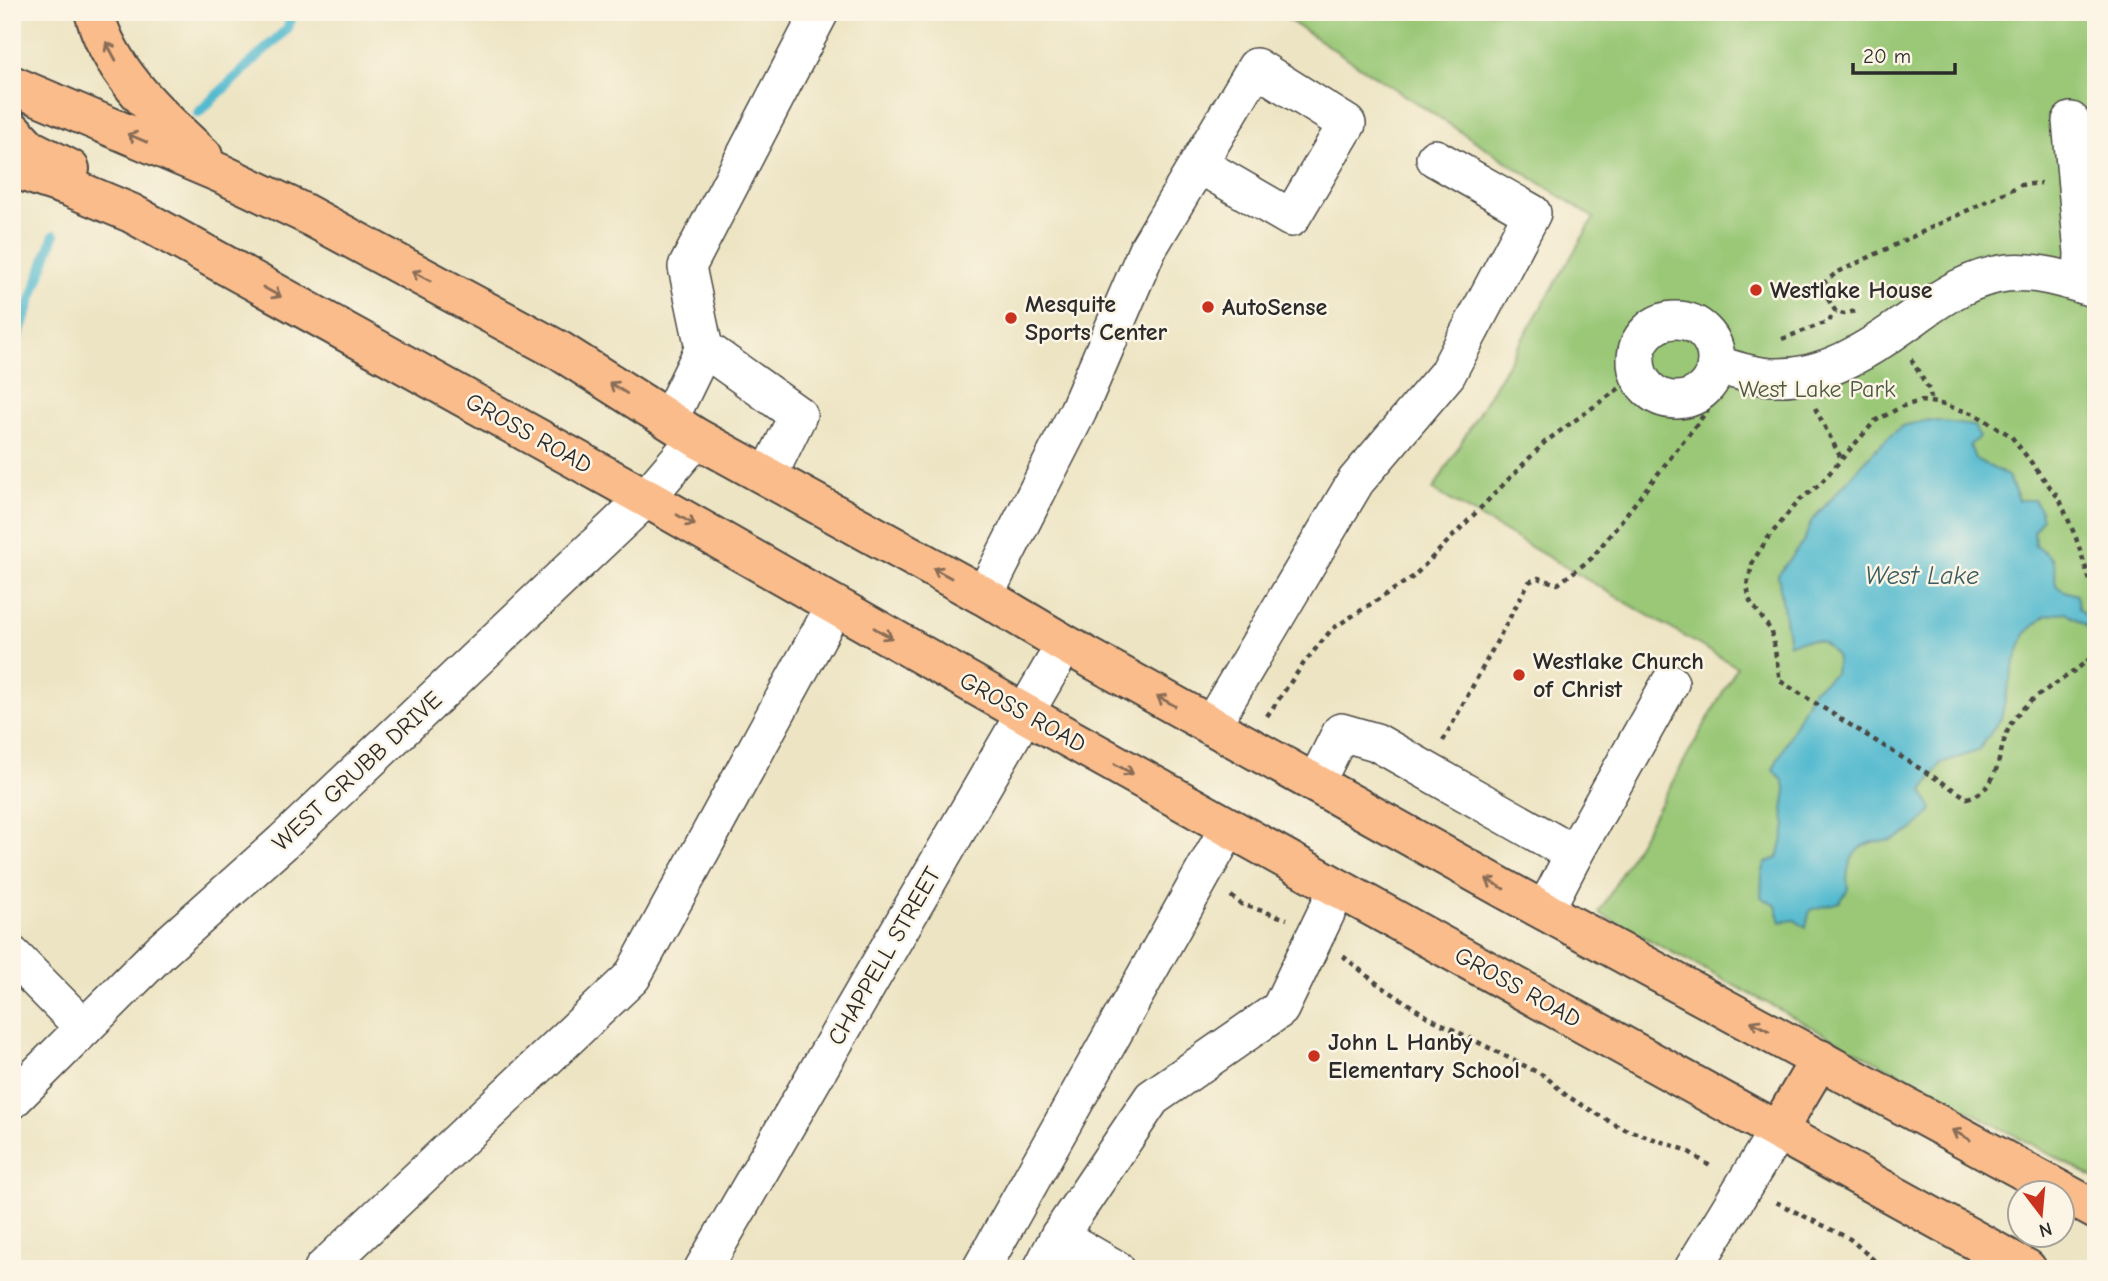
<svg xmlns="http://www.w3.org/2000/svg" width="2108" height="1281" font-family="'Comic Neue',sans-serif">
<rect width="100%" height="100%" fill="#fcf5e5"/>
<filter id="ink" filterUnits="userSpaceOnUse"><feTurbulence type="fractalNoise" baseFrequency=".0143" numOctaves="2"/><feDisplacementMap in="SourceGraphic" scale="14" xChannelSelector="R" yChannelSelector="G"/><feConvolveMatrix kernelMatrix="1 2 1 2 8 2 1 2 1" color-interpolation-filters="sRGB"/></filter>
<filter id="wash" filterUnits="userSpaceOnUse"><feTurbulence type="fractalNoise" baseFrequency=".00686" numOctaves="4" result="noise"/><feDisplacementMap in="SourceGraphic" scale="28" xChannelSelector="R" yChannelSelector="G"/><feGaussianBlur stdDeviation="1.57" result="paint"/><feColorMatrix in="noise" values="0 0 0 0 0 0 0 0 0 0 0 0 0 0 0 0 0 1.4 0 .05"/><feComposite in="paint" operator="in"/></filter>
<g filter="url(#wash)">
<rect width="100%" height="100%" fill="#ede4c3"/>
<path fill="#9ac877" stroke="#627a51" stroke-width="2" d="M1276,12h820v1167l-497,-266 138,-246 -304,-177 161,-272z"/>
<path fill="#52bacf" stroke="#3e727d" stroke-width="2" d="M1928,420l46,6 5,11 -9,8 5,14 33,17 11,24h15l5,7 3,12 -8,13 1,14c6,4 15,8 18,15 9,20 -11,24 24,34l2,13 9,10 -1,9 -21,-15 -21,4 -20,18 -12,33 -12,51 -23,33 -37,12 -18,28 9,19c-10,13 -23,24 -39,30 -8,2 -15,0 -23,3 -19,5 -25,28 -22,46l-8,13 -30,8 -4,17 -12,-7 -13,2 -5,-16 -15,-9 1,-23 3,-11 13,-5 8,-32 -3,-16 3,-20 -4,-11 -9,-10 39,-78 23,-18 2,-15c-13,-21 -25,-21 -48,-14l-11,-69 26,-34 8,-21 65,-72 25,-22z"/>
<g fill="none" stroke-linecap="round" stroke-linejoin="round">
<g stroke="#52bacf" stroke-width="10">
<path d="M198,113l89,-84 7,-17"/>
<path d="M12,354l42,-119"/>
</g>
</g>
</g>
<g filter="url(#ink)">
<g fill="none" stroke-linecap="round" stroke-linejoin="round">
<g stroke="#484742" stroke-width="40">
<g id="minor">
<path d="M2071,121l12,132 -1,32"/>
<circle cx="1676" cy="360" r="40"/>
<path d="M704,348l94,67 -30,61"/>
<path d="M1716,364c15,5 31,10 46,12 59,8 110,-29 155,-61 27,-20 56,-38 90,-42 31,-3 60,7 89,16"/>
<path d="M669,420l35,-72 -17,-81 133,-255"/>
<path d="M984,596l94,-185 69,-161 109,-183 91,57 -56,94 -93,-54"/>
<path d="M1211,726l145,-245 91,-107 85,-161 -97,-55"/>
<path d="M1315,784l26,-52 35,10 198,112 -29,56"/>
<path d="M1574,854l96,-171"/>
<path d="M12,955l72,73"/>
<path d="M12,1100l148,-148 123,-110 363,-344 51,-60"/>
<path d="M1059,1236l57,33"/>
<path d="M323,1269l309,-292 203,-372"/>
<path d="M703,1269l362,-625"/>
<path d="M981,1269l248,-442"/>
<path d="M1042,1269l17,-33 93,-138 128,-89 58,-121"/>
<path d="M1693,1269l85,-139"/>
</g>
</g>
<g stroke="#484742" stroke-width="42">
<g id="major">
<path d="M94,12c16,61 65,103 109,144"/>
<path d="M12,85l210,89 82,39 256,138 137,87 287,158 81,48 443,247 588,319"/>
<path d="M12,130l18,19 40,20"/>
<path d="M12,168l57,19 62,26 515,285 378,215 314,175 689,381"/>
<path d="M1778,1130l42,-71"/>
</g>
</g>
<g stroke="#484742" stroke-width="4.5" stroke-dasharray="5 5" stroke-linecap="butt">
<path d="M1855,311l-11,3 -8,-2 -8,-13 -4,-16 12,-10 185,-88 20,-2"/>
<path d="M1782,339l45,-17 9,-10"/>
<path d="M1911,359l19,32 1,11"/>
<path d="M1815,408l27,52"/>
<path d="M2096,599l-20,-61 -16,-38 -49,-64 -36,-22 -38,-11 -16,-2 -18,5 -28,15 -56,64 -21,16 -30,37 -15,23 -6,25 3,15 22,31 8,49 187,117c36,-8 29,-50 45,-76 20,-31 60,-43 84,-70"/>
<path d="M1267,716l37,-53 28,-34 81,-52 132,-135 94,-68"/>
<path d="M1443,741l86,-159 9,-4 20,6 34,-26 115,-147 2,-11"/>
<path d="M1231,896l10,8 46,15"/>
<path d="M1343,956l32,26 53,35 117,59 22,20 52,31 67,23 27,18"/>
<path d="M1776,1202l74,37 34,30"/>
</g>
<use href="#minor" stroke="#fff" stroke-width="37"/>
<use href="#major" stroke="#fabc8b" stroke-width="38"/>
</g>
<defs><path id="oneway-shaft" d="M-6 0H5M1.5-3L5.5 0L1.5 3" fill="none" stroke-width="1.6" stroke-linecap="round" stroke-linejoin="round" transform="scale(1.75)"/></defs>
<g stroke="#886c56">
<use href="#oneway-shaft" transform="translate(111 51) rotate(-118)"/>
<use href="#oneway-shaft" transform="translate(137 138) rotate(-157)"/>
<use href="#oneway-shaft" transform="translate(421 276) rotate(-152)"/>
<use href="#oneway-shaft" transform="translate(272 292) rotate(29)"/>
<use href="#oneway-shaft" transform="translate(618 388) rotate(-148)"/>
<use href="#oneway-shaft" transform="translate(686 520) rotate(30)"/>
<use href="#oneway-shaft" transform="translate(942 573) rotate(-151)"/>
<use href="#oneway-shaft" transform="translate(883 633) rotate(30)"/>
<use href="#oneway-shaft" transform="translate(1166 701) rotate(-151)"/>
<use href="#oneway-shaft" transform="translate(1124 769) rotate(29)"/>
<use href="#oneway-shaft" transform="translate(1495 884) rotate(-151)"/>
<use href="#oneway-shaft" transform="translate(1760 1026) rotate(-152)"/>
<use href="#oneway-shaft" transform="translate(1961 1135) rotate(-151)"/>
</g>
</g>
<g fill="#c8321e" stroke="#fcf5e5" stroke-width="2.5">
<circle cx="1756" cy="290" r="7"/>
<circle cx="1208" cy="307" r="7"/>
<circle cx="1011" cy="318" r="7"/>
<circle cx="1519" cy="675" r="7"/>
<circle cx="1314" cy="1056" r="7"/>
</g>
<g text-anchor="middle" stroke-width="5" stroke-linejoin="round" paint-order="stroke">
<g font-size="24" font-weight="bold" fill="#2b2b2b" stroke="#fcf5e5" text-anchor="start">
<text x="1770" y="298">Westlake House</text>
<text x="1025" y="312">Mesquite<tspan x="1025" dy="28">Sports Center</tspan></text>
<text x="1222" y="315">AutoSense</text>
<text x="1533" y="669">Westlake Church<tspan x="1533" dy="28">of Christ</tspan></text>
<text x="1328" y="1050">John L Hanby<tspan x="1328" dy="28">Elementary School</tspan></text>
</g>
<g font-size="24" fill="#4c5a42" stroke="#fcf5e5">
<text x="1817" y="397">West Lake Park</text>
</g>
<g font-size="24" fill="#2b2b2b" stroke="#fcf5e5">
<text transform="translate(529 433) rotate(29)" y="8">GROSS ROAD</text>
<text transform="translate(1023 712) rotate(29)" y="8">GROSS ROAD</text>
<text transform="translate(357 771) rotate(-43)" y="8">WEST GRUBB DRIVE</text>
<text transform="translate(884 956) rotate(-60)" y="8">CHAPPELL STREET</text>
<text transform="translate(1518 987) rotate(29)" y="8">GROSS ROAD</text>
</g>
<g font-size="26" font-style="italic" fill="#395d64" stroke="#fcf5e5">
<text x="1922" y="584">West Lake</text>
</g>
</g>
<rect width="2108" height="1281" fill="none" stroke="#fcf5e5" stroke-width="42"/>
<g transform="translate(2041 1214) rotate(164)"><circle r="33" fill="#fcf5e5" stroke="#a8a49b" stroke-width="2"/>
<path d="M0-5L12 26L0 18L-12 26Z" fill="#c8321e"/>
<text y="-10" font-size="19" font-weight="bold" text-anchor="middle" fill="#2b2b2b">N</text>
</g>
<path d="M1853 63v10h102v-10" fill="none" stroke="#2b2b2b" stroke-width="3.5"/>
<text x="1863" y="63" font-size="21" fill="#2b2b2b" stroke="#fcf5e5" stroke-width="5" paint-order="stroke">20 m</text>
</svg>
